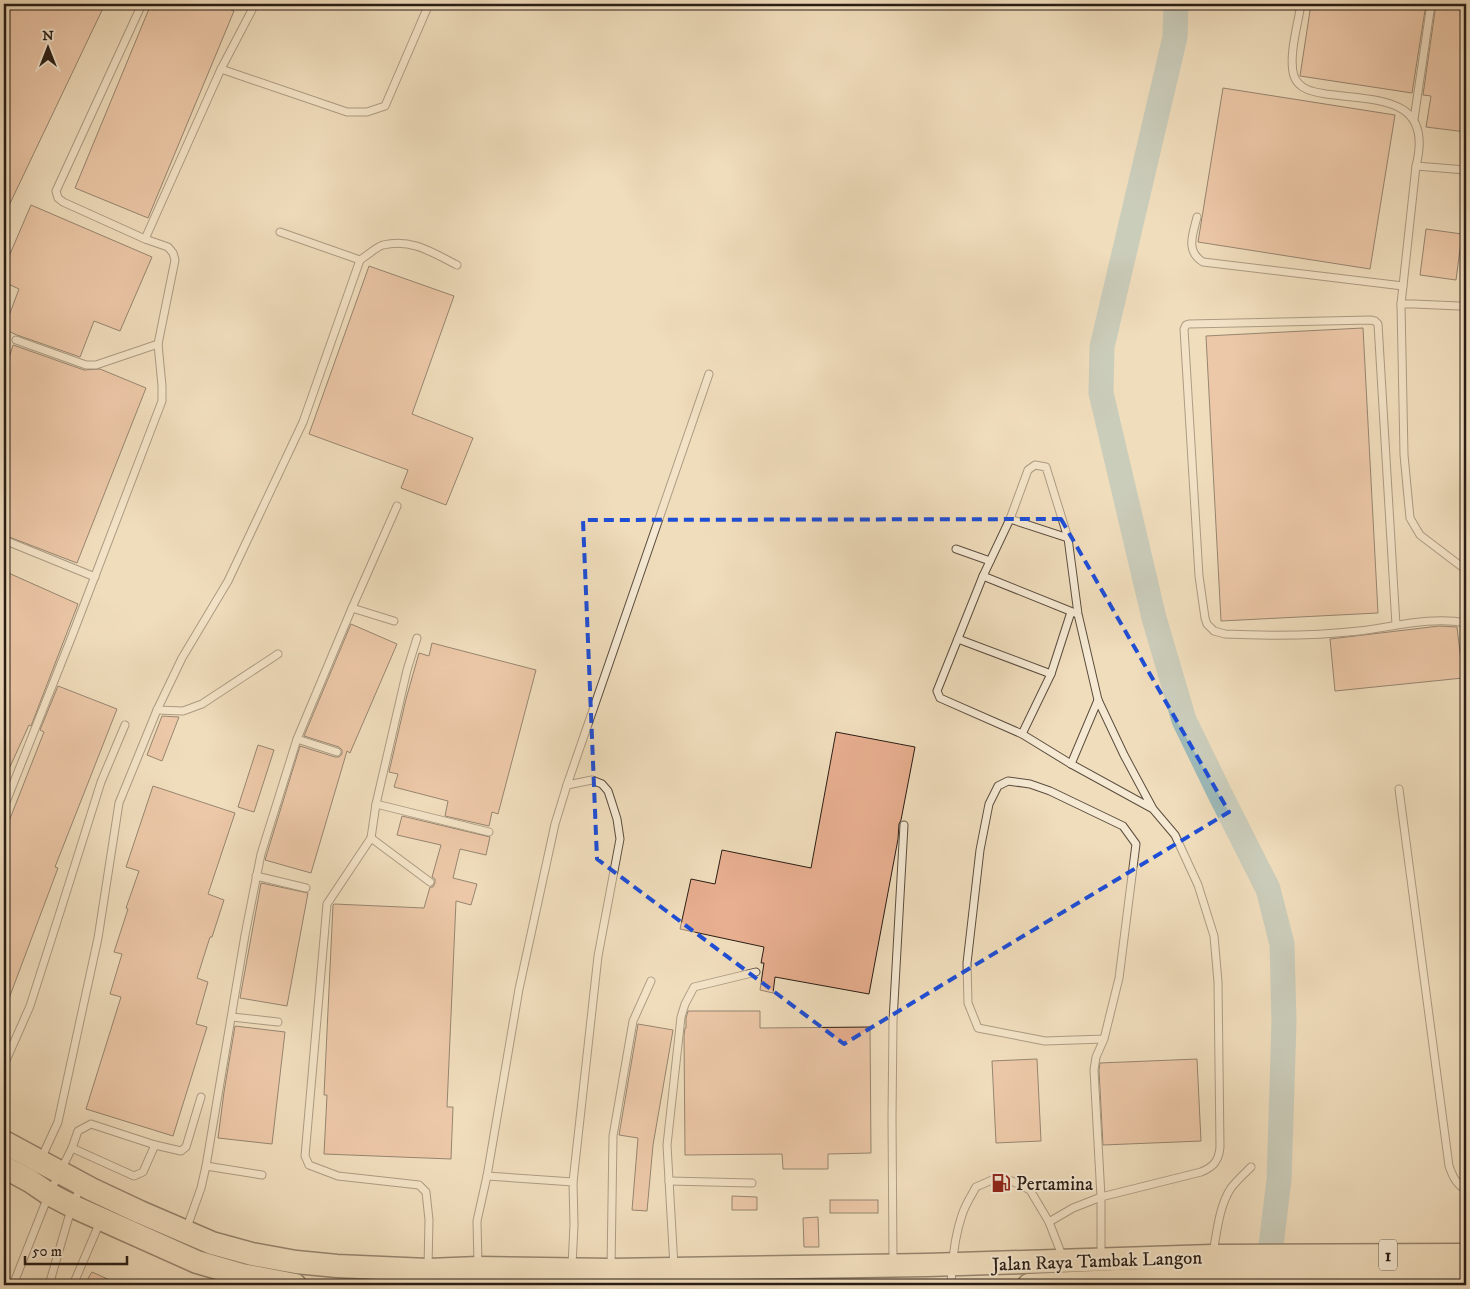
<svg xmlns="http://www.w3.org/2000/svg" width="1470" height="1289" font-family="'IM FELL DW Pica',serif">
<rect width="100%" height="100%" fill="#f0ddbc"/>
<filter id="stains"><feTurbulence type="fractalNoise" baseFrequency=".004" numOctaves="4"/><feColorMatrix values="0 0 0 0 .2 0 0 0 0 .09 0 0 0 0 .02 0 0 0 .5 -.17"/></filter>
<radialGradient id="worn" r=".72"><stop offset=".6" stop-color="#630" stop-opacity="0"/><stop offset="1" stop-color="#630" stop-opacity=".3"/></radialGradient>
<g fill="none" stroke-linecap="round" stroke-linejoin="round">
<path stroke="#9dbaba" stroke-width="25" d="M1176,4l-1,33 -73,310 -1,46 53,225 30,102 36,74 48,95 14,55 2,78 -5,158 -12,98"/>
</g>
<g fill="#e8af90" stroke="#291d15">
<path d="M4,4h101l-101,212z"/>
<path d="M151,4h65l18,7 -86,207 -73,-30z"/>
<path d="M1311,4h115l-14,89 -112,-17z"/>
<path d="M1436,4h30v128l-40,-5 5,-31 -8,-1z"/>
<path d="M1223,88l172,27 -25,154 -172,-27z"/>
<path d="M31,205l121,52 -32,74 -26,-10 -14,36 -63,-22 -13,-6 15,-40 -15,-7v-14z"/>
<path d="M1426,229l36,5 -6,46 -36,-5z"/>
<path d="M369,266l85,30 -42,118 61,24 -27,67 -45,-17 7,-18 -99,-36z"/>
<path d="M1363,328l15,285 -157,8 -15,-285z"/>
<path d="M13,345l71,25 16,-1 46,19 -69,175 -73,-28v-183l6,3z"/>
<path d="M4,571l74,33 -47,122 -2,-1 -25,55z"/>
<path d="M351,624l46,20 -47,109 -3,-2 -36,122 -46,-13 35,-114 35,11h4l3,-3v-4l-3,-3 -35,-11z"/>
<path d="M1439,626l18,1 6,51 -128,13 -5,-52z"/>
<path d="M432,643l104,27 -38,144 -6,-2 -3,14 -44,-10 3,-15 -54,-14 4,-13 -9,-2 17,-73 13,-46 10,3z"/>
<path d="M58,686l59,23 -62,158 3,1 -53,141h-1v-175l40,-102 -4,-2z"/>
<path d="M162,716l17,1 -17,44 -15,-6z"/>
<path d="M836,732l79,15 -14,73 -2,4 -1,15 -29,155 -94,-17 -2,16 -13,-3 4,-27h-3l3,-16 -84,-18 11,-50 24,5 7,-34 89,18z"/>
<path d="M258,745l16,5 -20,62 -16,-5z"/>
<path d="M153,786l82,27 -27,81 16,6 -12,37h-2l-13,41 11,4 -12,42 11,3 -34,109 -87,-27 35,-112 -11,-3 12,-40 -8,-2 14,-43 -2,-1 13,-37 -13,-4z"/>
<path d="M402,816l88,21 -4,18 -26,-6 -7,29 24,6 -6,21 -15,-4 -9,206h6l-2,52 -127,-5 3,-59h-3l9,-190 1,-1 90,4 6,-21h3l2,-4v-4l-3,-2 9,-32 -44,-10z"/>
<path d="M261,883l47,10 -21,113 -47,-8z"/>
<path d="M688,1011h72v17l110,-1 1,126 -43,1v15h-45l-1,-15 -97,1 -1,-119 1,-8h1v-10z"/>
<path d="M638,1024l35,6 -20,115 -6,66 -15,-1 6,-72 -19,-3z"/>
<path d="M235,1026l50,6 -13,112 -54,-6 6,-46z"/>
<path d="M1037,1059l4,82 -45,2 -4,-82z"/>
<path d="M1197,1059l4,82 -98,4 -4,-75 1,-7z"/>
<path d="M732,1196l25,1v13h-25z"/>
<rect x="830" y="1200" width="48" height="13"/>
<path d="M818,1217l1,30h-15l-1,-29z"/>
<path d="M92,1272l29,13h-37z"/>
</g>
<g fill="none" stroke-linecap="round" stroke-linejoin="round">
<g stroke="#5b4d3f" stroke-width="9">
<g id="service">
<path d="M142,4l-86,187 2,7 5,4 82,37 23,8 5,6 2,7 -17,84"/>
<path d="M1301,4c-3,20 -13,53 -7,72 5,14 20,16 32,18 49,7 108,1 90,72l-15,138 3,151 6,63 10,17 46,35"/>
<path d="M221,69l126,43h20l18,-6 44,-102"/>
<path d="M1414,119l17,-115"/>
<path d="M1416,166l50,4"/>
<path d="M1197,217c-4,17 -12,34 6,45l200,24"/>
<path d="M280,232l80,28"/>
<path d="M145,239l76,-170 34,-65"/>
<path d="M1401,304h13l45,2"/>
<path d="M1010,519l58,19"/>
<path d="M4,540l91,37"/>
<path d="M956,549l34,12"/>
<path d="M983,576l92,37"/>
<path d="M352,608l42,13"/>
<path d="M1396,625l-18,-301 -3,-3 -5,-1 -181,4 -3,1 -2,4 15,247 6,42 2,6 7,7 11,3c44,2 90,2 134,-3 35,-4 72,-15 107,-8"/>
<path d="M417,638l-10,32 -31,134 -5,34 -44,66 -22,252 4,9 29,11 81,9 7,7 3,28 -1,47"/>
<path d="M958,639l93,35"/>
<path d="M157,710l26,1 19,-7 76,-50"/>
<path d="M1022,734l29,-60 20,-62"/>
<path d="M297,739l40,13"/>
<path d="M1071,764l27,-64"/>
<path d="M567,785l25,-5 10,4 6,7 3,9 6,19 3,20 -22,117 -25,226"/>
<path d="M1399,789l50,377c4,11 7,18 17,24"/>
<path d="M376,804l113,28"/>
<path d="M4,807l68,-171 90,-235v-15l-4,-42 -62,21h-10l-70,-25"/>
<path d="M371,838l59,44"/>
<path d="M256,876l50,12"/>
<path d="M232,1017l46,5"/>
<path d="M4,1065l26,-59 31,-97 40,-127 24,-57"/>
<path d="M72,1148l62,28 9,-4 12,-27"/>
<path d="M41,1159l17,-37 40,-184 21,-135 38,-93 25,-52 46,-77 75,-159 57,-162c7,-4 16,-13 23,-15 29,-7 50,8 74,20"/>
<path d="M206,1166l56,9"/>
<path d="M487,1176l86,6 1,43 -2,40"/>
<path d="M669,1181l83,2"/>
<path d="M1049,1222l24,-14 28,-11 -7,-127 2,-13 8,-18 15,-61 17,-134 -13,-18 -73,-35 -20,-7 -22,-3 -10,5 -9,18 -9,46 -13,113 1,40 10,25 67,13 59,-2"/>
<path d="M186,1230l15,-42 5,-22 39,-231 16,-81 36,-115 55,-131 45,-102"/>
<path d="M1213,1253c4,-21 6,-47 18,-65 6,-8 13,-14 20,-21"/>
<path d="M1101,1256v-59l100,-25c13,-5 18,-12 19,-25l-2,-165 -4,-46 -16,-51 -23,-50 -22,-26 -29,-54 -26,-55 -20,-86 -10,-76 -22,-71 -11,-2 -7,5 -18,49 -27,57 -46,115 3,7 82,36 49,30 82,45"/>
<path d="M893,1261l-1,-144 1,-96 11,-196"/>
<path d="M478,1265l-1,-44 10,-45 32,-187 36,-165 12,-39 142,-411"/>
<path d="M674,1267l-7,-122 14,-128 4,-13 9,-17 62,-15"/>
<path d="M611,1268l2,-132 20,-115 18,-40"/>
<path d="M13,1285l36,-91 23,-46 6,-17 13,-7 64,21 26,6 5,-4 15,-50"/>
<path d="M49,1285l23,-79 9,-20"/>
<path d="M73,1285l27,-63"/>
<path d="M951,1285c1,-23 3,-47 11,-70 3,-10 9,-19 14,-28l16,-7 20,1 18,9 19,32 14,36"/>
</g>
</g>
<g stroke="#291d15" stroke-width="25">
<g id="trunk">
<path d="M4,1142l87,47 49,23 72,31 40,11 44,8 41,4 91,4 50,-2 133,2 316,-5 285,-9 254,-1"/>
<path d="M4,1167l26,14 19,13 23,12 125,56 45,13 53,10"/>
<path d="M1029,1285l199,-9h97l141,-3"/>
</g>
</g>
<use href="#service" stroke="#f5e9d3" stroke-width="7"/>
<use href="#trunk" stroke="#f0ddbc" stroke-width="22"/>
</g>
<path d="M0 0H1470V1289H0ZM1061,519l168,293 -385,232 -247,-185 -14,-339z" fill="#f0ddbc" fill-opacity=".55" fill-rule="evenodd"/>
<path fill="none" stroke="#1d4ed8" stroke-width="4" stroke-dasharray="10 6" stroke-linejoin="round" d="M1061,519l168,293 -385,232 -247,-185 -14,-339z"/>
<defs>
<g id="fuel-bare" transform="scale(1.5)"><path d="M-5.5-6h7V0h2V4h1.3V-2.5L3-4.5l.8-.8L6-3V5H2.5V1h-1V6h-7ZM-4.2-4.7v3.2H.2V-4.7Z" fill="#8f2418" stroke="#f5e9d3" stroke-width="2.5" paint-order="stroke"/></g>
</defs>
<g fill-rule="evenodd">
<use href="#fuel-bare" x="1001" y="1183"/>
</g>
<g text-anchor="middle" stroke-width="4" stroke-linejoin="round" paint-order="stroke">
<rect fill="#f5e9d3" stroke="#665a4e" stroke-width="1" x="1379" y="1239.5" width="18" height="31" rx="4"/>
<g font-size="18" font-weight="bold" fill="#291d15">
<text x="1388" y="1261">1</text>
</g>
<g font-size="19" fill="#291d15" stroke="#f5e9d3" text-anchor="start">
<text x="1016" y="1190">Pertamina</text>
</g>
<g font-size="19" fill="#291d15" stroke="#f5e9d3">
<text transform="translate(1097 1260) rotate(-2)" y="7">Jalan Raya Tambak Langon</text>
</g>
</g>
<rect width="1470" height="1289" fill="none" stroke="#f0ddbc" stroke-width="20"/>
<rect x="5" y="5" width="1460" height="1279" fill="none" stroke="#291d15" stroke-width="2.5"/>
<rect x="10" y="10" width="1450" height="1269" fill="none" stroke="#291d15"/>
<g transform="translate(48 48)" stroke="#f5e9d3" stroke-width="4" paint-order="stroke">
<path d="M0-4L9 19L0 12L-9 19Z" fill="#291d15"/>
<text y="-8" font-size="14" font-weight="bold" text-anchor="middle" fill="#291d15">N</text>
</g>
<path d="M25 1256v8h102v-8" fill="none" stroke="#291d15" stroke-width="2.5"/>
<text x="32" y="1256" font-size="15" fill="#291d15" stroke="#f5e9d3" stroke-width="4" paint-order="stroke">50 m</text>
<rect width="100%" height="100%" filter="url(#stains)"/>
<rect width="100%" height="100%" fill="url(#worn)"/>
</svg>
